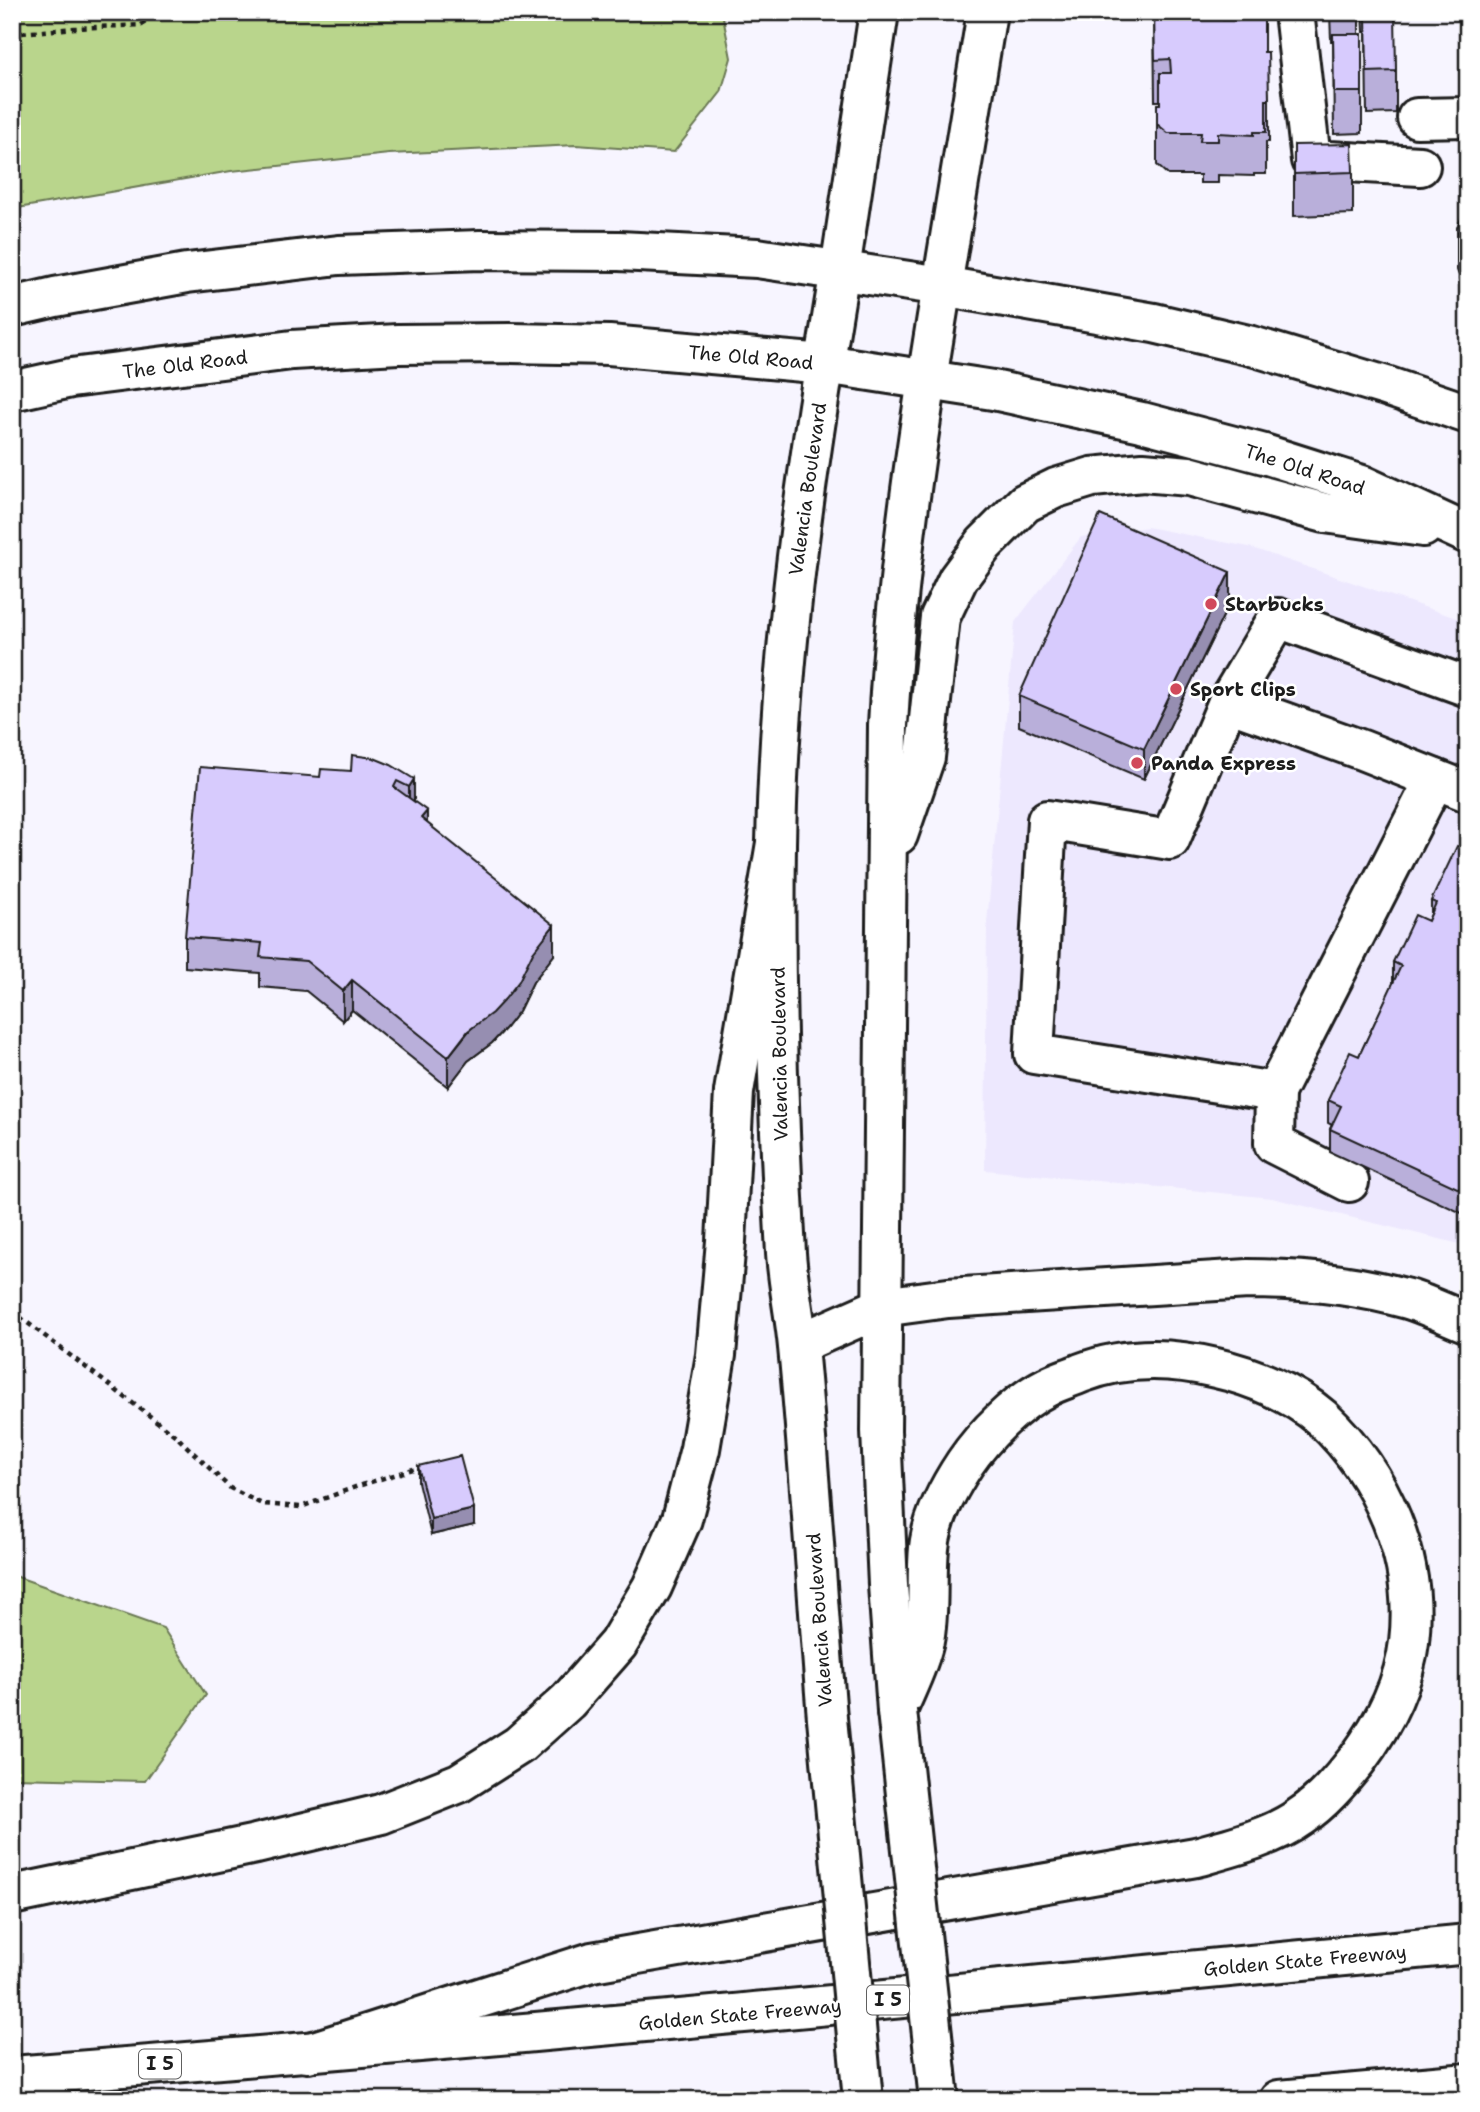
<svg xmlns="http://www.w3.org/2000/svg" width="1480" height="2112" font-family="'Shantell Sans',sans-serif">
<rect width="100%" height="100%" fill="#f7f5ff"/>
<filter id="ink" filterUnits="userSpaceOnUse"><feTurbulence type="fractalNoise" baseFrequency=".0143" numOctaves="2"/><feDisplacementMap in="SourceGraphic" scale="14" xChannelSelector="R" yChannelSelector="G"/><feConvolveMatrix kernelMatrix="1 2 1 2 8 2 1 2 1" color-interpolation-filters="sRGB"/></filter>
<g filter="url(#ink)">
<path fill="#ede8fe" d="M1147,527l102,20 219,75v624l-196,-48 -287,-28 2,-247 28,-301 66,-85z"/>
<g fill="#b9d58c" stroke="#6a7854" stroke-width="2">
<path d="M12,12h710l9,46 -10,34 -47,60 -98,-7 -187,9 -158,17 -219,38z"/>
<path d="M12,1575l151,53 43,67 -61,86 -133,-3z"/>
</g>
<g fill="none" stroke-linecap="round" stroke-linejoin="round">
<g stroke="#1c1c1c" stroke-width="44">
<g id="minor">
<path d="M1294,12l17,148 109,6"/>
<path d="M1417,118l51,-1"/>
<path d="M840,270l39,-258"/>
<path d="M942,286l45,-274"/>
<path d="M1468,687l-190,-69 -50,84 134,48 106,42"/>
<path d="M1228,702l-58,138 -123,-20 -13,234 241,38 160,-313"/>
<path d="M1275,1092l-1,52 75,38"/>
</g>
</g>
<g stroke="#1c1c1c" stroke-width="44">
<g id="major">
<path d="M12,307l43,-10 132,-24 152,-18 141,-5 139,1 138,7 185,28 212,37 98,23 134,40 82,28"/>
<path d="M12,391l59,-13 221,-28 106,-6 113,-1 98,2 216,19 168,26 149,32 122,32 98,31 106,49"/>
<path d="M898,835l27,-78 15,-140 18,-38 26,-35 41,-41 31,-15 36,-11 51,-5 46,4 136,37 98,14"/>
<path d="M897,1711l-9,-126 -7,-154 7,-706c8,-148 30,-293 54,-439"/>
<path d="M827,1718c-10,-123 -17,-248 -29,-371 -3,-32 -10,-63 -12,-94 -8,-136 -12,-273 -10,-409 3,-193 32,-384 64,-574"/>
</g>
</g>
<g stroke="#1c1c1c" stroke-width="44">
<g id="highway">
<path d="M798,1344l84,-37 66,-9 300,-19c54,0 107,5 160,20 20,6 40,16 60,24"/>
<path d="M12,1895l244,-51 125,-30 78,-31 60,-38 49,-44 50,-57 34,-57 30,-68 18,-70 16,-94 10,-114 8,-149 42,-249"/>
<path d="M308,2053l284,-91 604,-105c32,-9 77,-20 104,-40 23,-15 40,-36 57,-57 26,-35 47,-75 52,-118 10,-83 -27,-168 -87,-224 -29,-25 -70,-42 -106,-50 -45,-11 -91,-12 -135,5 -11,5 -23,8 -34,14 -30,15 -63,48 -82,76 -16,24 -33,55 -36,85 -3,30 1,63 -5,93 -5,24 -18,48 -27,70"/>
<path d="M12,2076c486,-38 971,-85 1456,-132"/>
<path d="M1279,2100l189,-17"/>
</g>
</g>
<g stroke="#1c1c1c" stroke-width="4.5" stroke-dasharray="5 5" stroke-linecap="butt">
<path d="M12,34l63,-6 67,-3 9,-13"/>
<path d="M12,1311l164,125 54,52 32,16 39,3 60,-22 59,-18"/>
</g>
<use href="#minor" stroke="#fff" stroke-width="38"/>
<use href="#major" stroke="#fff" stroke-width="38"/>
<use href="#highway" stroke="#fff" stroke-width="38"/>
<g stroke="#1c1c1c" stroke-width="44" stroke-linecap="butt">
<g id="major-bridge">
<path d="M897,1711l42,389"/>
<path d="M827,1718l36,382"/>
</g>
</g>
<use href="#major-bridge" stroke="#fff" stroke-width="38"/>
</g>
<g fill="#b9afda" stroke="#1c1c1c" stroke-width="2">
<path d="M1154,12h109l1,40 5,48v42h-3v32h-12v2l-36,-1v8h-18v-8h-32l-11,-10v-61h3v-3h-5z"/>
<path d="M1330,12h29v22h3v99l-28,1 -1,-93h-2z"/>
<path d="M1363,12h30l3,59v42l-29,1 -1,-82h-2z"/>
<path d="M1294,145l59,27v42l-59,2z"/>
<path d="M1468,181v105l-6,-2 -5,-14v-42l5,-11v-22z"/>
<path d="M1230,602l-86,177 -125,-53v-30z"/>
<path d="M320,777l94,2v23l13,21 127,132 -21,27 -14,29 -14,18 -13,14 -24,18 -20,26 -96,-77 -9,11 -37,-30 -46,-4v-14l-75,-6v-30z"/>
<path d="M1468,851v365l-138,-64v-23l2,-4 -4,-2v-23l31,-44 34,-72v-22l35,-41 3,-7v-13z"/>
<path d="M418,1466l56,59 -43,10 -13,-53z"/>
</g>
<g fill="#968eb1" stroke="#1c1c1c" stroke-width="2">
<path d="M1230,572v30l-86,177v-30z"/>
<path d="M414,779v30l-5,8v-30z"/>
<path d="M427,811v30l-6,-23z"/>
<path d="M554,925v30l-21,27 -14,29 -14,18 -13,14 -24,18 -20,26v-30z"/>
<path d="M352,980v30l-9,11v-30z"/>
<path d="M474,1509v16l-43,10v-16z"/>
</g>
<g fill="#d7cbfd" stroke="#1c1c1c" stroke-width="2">
<path d="M1154,12h69v8l41,-1v33h4l1,48h-3v32h-12v3l-36,-2v8h-18l1,-8h-33l-11,-9v-20h3v-31h11l-1,-14 -15,1z"/>
<path d="M1395,13l1,58 -29,1 -1,-58z"/>
<path d="M1333,34h29v58h-28z"/>
<path d="M1352,144l1,28 -59,2v-29z"/>
<path d="M1468,181v17l-6,-3z"/>
<path d="M1468,203v42l-6,-3 -5,-14z"/>
<path d="M1100,515l130,57 -86,177 -125,-53z"/>
<path d="M352,755l22,3 17,7 23,14 -5,8 -12,-6 -3,6 33,24 -6,7 133,107 -21,27 -14,29 -14,18 -13,14 -24,18 -20,26 -96,-77 -9,11 -37,-30 -46,-4 2,-14 -77,-6 15,-170 120,10 1,-8 30,2z"/>
<path d="M1457,846l11,5v342l-138,-64 11,-23 -13,-6 22,-48 9,4 42,-90 -8,-4 22,-47 13,6 8,-18 -5,-2z"/>
<path d="M460,1456l14,53 -43,10 -13,-53z"/>
</g>
</g>
<g fill="#d1495b" stroke="#fff" stroke-width="2.5">
<circle cx="1211" cy="604" r="7"/>
<circle cx="1176" cy="689" r="7"/>
<circle cx="1137" cy="763" r="7"/>
</g>
<g text-anchor="middle" stroke-width="5" stroke-linejoin="round" paint-order="stroke">
<g fill="#fff" stroke="#606060" stroke-width="2">
<rect x="867" y="1985.5" width="42" height="29" rx="5"/>
<rect x="139" y="2049.5" width="42" height="29" rx="5"/>
</g>
<g font-size="18" font-weight="bold" fill="#1c1c1c">
<text x="888" y="2006">I 5</text>
<text x="160" y="2070">I 5</text>
</g>
<g font-size="19" fill="#1c1c1c" stroke="#fff">
<text transform="translate(751 357) rotate(5)" y="7">The Old Road</text>
<text transform="translate(185 364) rotate(-7)" y="7">The Old Road</text>
<text transform="translate(1305 469) rotate(18)" y="7">The Old Road</text>
<text transform="translate(807 489) rotate(-82)" y="7">Valencia Boulevard</text>
<text transform="translate(779 1054) rotate(-91)" y="7">Valencia Boulevard</text>
<text transform="translate(819 1620) rotate(-94)" y="7">Valencia Boulevard</text>
<text transform="translate(1305 1960) rotate(-5)" y="7">Golden State Freeway</text>
<text transform="translate(740 2014) rotate(-5)" y="7">Golden State Freeway</text>
</g>
<g font-size="19" font-weight="bold" fill="#1c1c1c" stroke="#fff" text-anchor="start">
<text x="1225" y="611">Starbucks</text>
<text x="1190" y="696">Sport Clips</text>
<text x="1151" y="770">Panda Express</text>
</g>
</g>
<rect width="1480" height="2112" fill="none" stroke="#fff" stroke-width="42"/>
<rect x="21" y="21" width="1438" height="2070" fill="none" stroke="#1c1c1c" stroke-width="2.5" filter="url(#ink)"/>
</svg>
